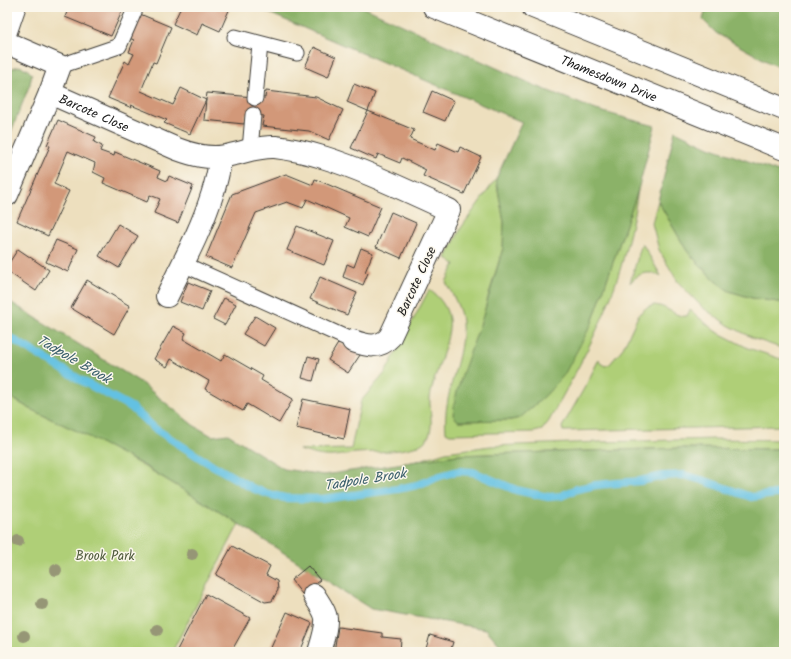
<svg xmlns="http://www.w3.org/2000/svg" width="791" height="659" font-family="Kalam,sans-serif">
<rect width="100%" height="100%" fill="#fbf7ec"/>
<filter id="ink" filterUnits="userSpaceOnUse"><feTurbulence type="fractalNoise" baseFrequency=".025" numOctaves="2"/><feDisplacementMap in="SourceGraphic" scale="8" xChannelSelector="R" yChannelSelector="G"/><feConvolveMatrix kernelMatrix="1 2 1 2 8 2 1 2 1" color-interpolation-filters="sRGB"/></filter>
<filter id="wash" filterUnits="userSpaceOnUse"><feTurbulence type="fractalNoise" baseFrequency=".012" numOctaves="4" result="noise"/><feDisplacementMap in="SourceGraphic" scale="16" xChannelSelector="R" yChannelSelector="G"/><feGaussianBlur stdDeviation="0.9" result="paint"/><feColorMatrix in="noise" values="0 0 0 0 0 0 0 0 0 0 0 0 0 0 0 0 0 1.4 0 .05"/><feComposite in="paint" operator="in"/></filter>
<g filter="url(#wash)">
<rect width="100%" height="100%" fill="#eddfbe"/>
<g fill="#afcf77" stroke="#66764a">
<path d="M496,179l8,43 -1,26 -15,49 -30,124 53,-1 9,-2 72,-95 46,-133c-4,27 -10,53 -18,80 -16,53 -44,102 -71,151l-7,9 -8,2 -84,2 -4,-2c-4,-39 19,-74 16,-110 -1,-14 -10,-28 -16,-40l9,-18 -9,-6 15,-30z"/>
<path d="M658,201l29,50 27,29 15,11 23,7 32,5v46l-29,-10 -27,-14 -26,-18 -24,-25 -19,-32 -7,-27z"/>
<path d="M642,243l19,33c-12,-6 -23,-3 -31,7z"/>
<path d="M429,290c10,6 18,17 20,29 3,20 -16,56 -19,79 -1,14 6,34 -6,44 -11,10 -53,10 -68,11 -10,1 -21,4 -30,3 -9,0 -18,-4 -27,-6l52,-1 10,-48 24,-28z"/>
<path d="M654,305c14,1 22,13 33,11l3,-6 25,21 33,17 36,12v66l-221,5 -1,-4 24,-42 13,-26 1,4 5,3 5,-2 13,-16 16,-34 7,-6z"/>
<path d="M7,395c28,19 60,30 90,46 49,25 95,54 142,83l-67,128h-165z"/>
<path d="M714,439l70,1v9l-103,-1 -164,5 -60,2 -41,6 30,-9 45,-6 109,-4z"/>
</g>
<g fill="#8bb268" stroke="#546742">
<path d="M255,7h108l173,79 60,24 59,16 -17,64 -46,133 -28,52 -19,21 -25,22 -9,2 -53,1 -5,-6 2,-16 7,-24 20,-56 21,-71 1,-26 -8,-43 26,-57z"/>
<path d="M706,7h78v62l-14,-6 -54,-30 -13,-13z"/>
<path d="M19,66l8,3 5,5 -2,10 -23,58v-68l5,-6z"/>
<path d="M675,131l34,16 75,27v129l-32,-5 -23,-7 -15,-11 -27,-29 -29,-50z"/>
<path d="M7,300l133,82 53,43 19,11 16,-2 56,35 40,6 133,-20 224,-7 103,1v203h-278l-20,-23 -115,-20 -132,-85 -96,-59 -62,-32 -49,-23 -25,-15z"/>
</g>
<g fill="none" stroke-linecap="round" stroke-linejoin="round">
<path stroke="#64c1e2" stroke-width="8" d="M7,336l77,46 47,25 23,21 48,31 50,29 16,6 17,4 37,1 76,-10 19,-4 23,-9 18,-5 15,1 43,18 32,7 13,-1 16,-7 19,-4 44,-4 23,-5 21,-1 18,5 49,17 33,-4"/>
</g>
<g id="blocks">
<g fill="#d29879">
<path d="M69,7h55l-13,29 -46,-19z"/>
<path d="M181,7h45l4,1 -10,23 -18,-8 -5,12 -24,-11z"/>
<path d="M140,14l31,13 -15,36 -3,-1 -12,29 32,14 8,-17 25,12 1,-7 58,5 1,-7 50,6 27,13 -14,30 -20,-9 -47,-5 2,-10 -18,-2 -2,10 -40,-4 2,-20 -16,34 -26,-11 3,-3 -36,-15 1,3 -24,-10 17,-37 4,3 5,-10 -5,-2 5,-12 -14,-6z"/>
<path d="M314,47l22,10 -8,20 -23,-10z"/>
<path d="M354,84l21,9 -7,18 -21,-9z"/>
<path d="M432,91l22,10 -9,20 -22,-9z"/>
<path d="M368,111l46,19 -4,9 25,11 3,-7 20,9 2,-5 21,10 -17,37 -41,-18 3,-6 -24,-12 -2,5 -22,-9 -2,5 -25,-11z"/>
<path d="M58,120l38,17 -2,5 8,4 -2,5 14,5 1,-4 45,19 -2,6 9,4 2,-5 24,10 -15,37 -24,-10 6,-14 -10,-4 -3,7 -44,-19 2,-5 -12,-6 2,-9 -27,-12 -14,33 15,7 -21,45 -31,-15 33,-75 -3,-1z"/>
<path d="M286,174l27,11 2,-6 66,28 -13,30 -23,-10 4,-9 -42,-19 -4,9 -16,-6 -31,11 -24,55 -26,-11 26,-63z"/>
<path d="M391,212l25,11 -15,35 -25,-11z"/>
<path d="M118,224l20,12 -19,32 -20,-12z"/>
<path d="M297,226l37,15 -10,24 -37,-15z"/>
<path d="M56,240l22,9 -10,23 -22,-10z"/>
<path d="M361,248l12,5 -8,19 3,1 -5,12 -20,-8 4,-13 7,3z"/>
<path d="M18,249l31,21 -13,21 -29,-20v-5z"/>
<path d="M320,277l37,16 -10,22 -37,-16z"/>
<path d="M87,280l43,26 -16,28 -43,-26z"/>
<path d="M188,282l22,9 -8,20 -22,-9z"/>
<path d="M224,298l12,6 -11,21 -12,-6z"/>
<path d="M255,316l20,12 -11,18 -21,-12z"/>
<path d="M173,326l13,7 -3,6 38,22 4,-7 38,22 -2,4 32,19 -14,24 -32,-19 -4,7 -38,-22 4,-8 -38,-22 -4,8 -13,-8z"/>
<path d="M339,342l21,13 -12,18 -20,-13z"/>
<path d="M308,356l11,3 -6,22 -11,-3z"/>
<path d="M303,399l47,10 -6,30 -48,-11z"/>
<path d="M232,546l38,20 -4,9 11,6 1,9 -6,11 -7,1 -49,-27z"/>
<path d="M308,566l12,14 -18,14 -11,-14z"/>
<path d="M206,594l44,24 -19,34h-55z"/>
<path d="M287,612l25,11 -12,29h-31z"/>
<path d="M338,627l44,6v4l19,2 -1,13h-66z"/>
<path d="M430,635l23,7 -3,10h-25z"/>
</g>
</g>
</g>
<g filter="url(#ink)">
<use href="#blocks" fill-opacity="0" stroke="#3b3934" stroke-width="1"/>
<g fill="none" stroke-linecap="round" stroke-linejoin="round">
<g stroke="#3b3934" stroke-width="17">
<g id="lane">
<path d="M235,37l62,16"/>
<path d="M7,39l11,-32"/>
<path d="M60,66l59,-20 17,-39"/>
<path d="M255,98l5,-54"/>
<path d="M250,150l3,-35"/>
<path d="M183,264l170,77"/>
</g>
</g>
<g stroke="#3b3934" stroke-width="24">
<g id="street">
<path d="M7,43l53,23 -10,27"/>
<path id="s1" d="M7,195l43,-102 127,56c16,6 31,10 48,7 17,-3 33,-10 50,-9 35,4 65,15 96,28 26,11 52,23 78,35l-59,127c-11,12 -23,9 -37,4"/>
<path d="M167,296c16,-33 34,-66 45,-101 4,-12 7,-26 9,-38"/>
<path d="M314,595c4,7 11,15 12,23 1,10 -4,24 -7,34"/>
</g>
</g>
<g stroke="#3b3934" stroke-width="24">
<g id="primary">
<path id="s2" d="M434,7l350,142"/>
<path d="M533,7l251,102"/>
</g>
</g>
<use href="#lane" stroke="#fff" stroke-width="15"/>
<use href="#street" stroke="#fff" stroke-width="22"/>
<use href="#primary" stroke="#fff" stroke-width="22"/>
</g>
<g fill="#969676">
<circle cx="18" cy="541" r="6"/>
<circle cx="192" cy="554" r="6"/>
<circle cx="56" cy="570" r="6"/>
<circle cx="42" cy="604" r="6"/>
<circle cx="157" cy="630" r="6"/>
<circle cx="24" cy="636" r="6"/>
</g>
</g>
<g text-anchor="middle" stroke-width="3" stroke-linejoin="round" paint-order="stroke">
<g font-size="13" fill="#1c1c1c" stroke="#fbf7ec">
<text dy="5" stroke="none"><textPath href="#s2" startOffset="189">Thamesdown Drive</textPath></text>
<text dy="5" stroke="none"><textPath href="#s1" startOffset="159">Barcote Close</textPath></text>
<text transform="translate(416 281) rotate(-65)" y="5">Barcote Close</text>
</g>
<g font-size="13" fill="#4f5b3c" stroke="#fbf7ec">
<text x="105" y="560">Brook Park</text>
</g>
<g font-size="14" font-style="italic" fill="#395e6b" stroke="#fbf7ec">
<text transform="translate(74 359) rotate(30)" y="5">Tadpole Brook</text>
<text transform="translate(365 479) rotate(-9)" y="5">Tadpole Brook</text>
</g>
</g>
<rect width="791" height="659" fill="none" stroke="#fbf7ec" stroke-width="24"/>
</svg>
